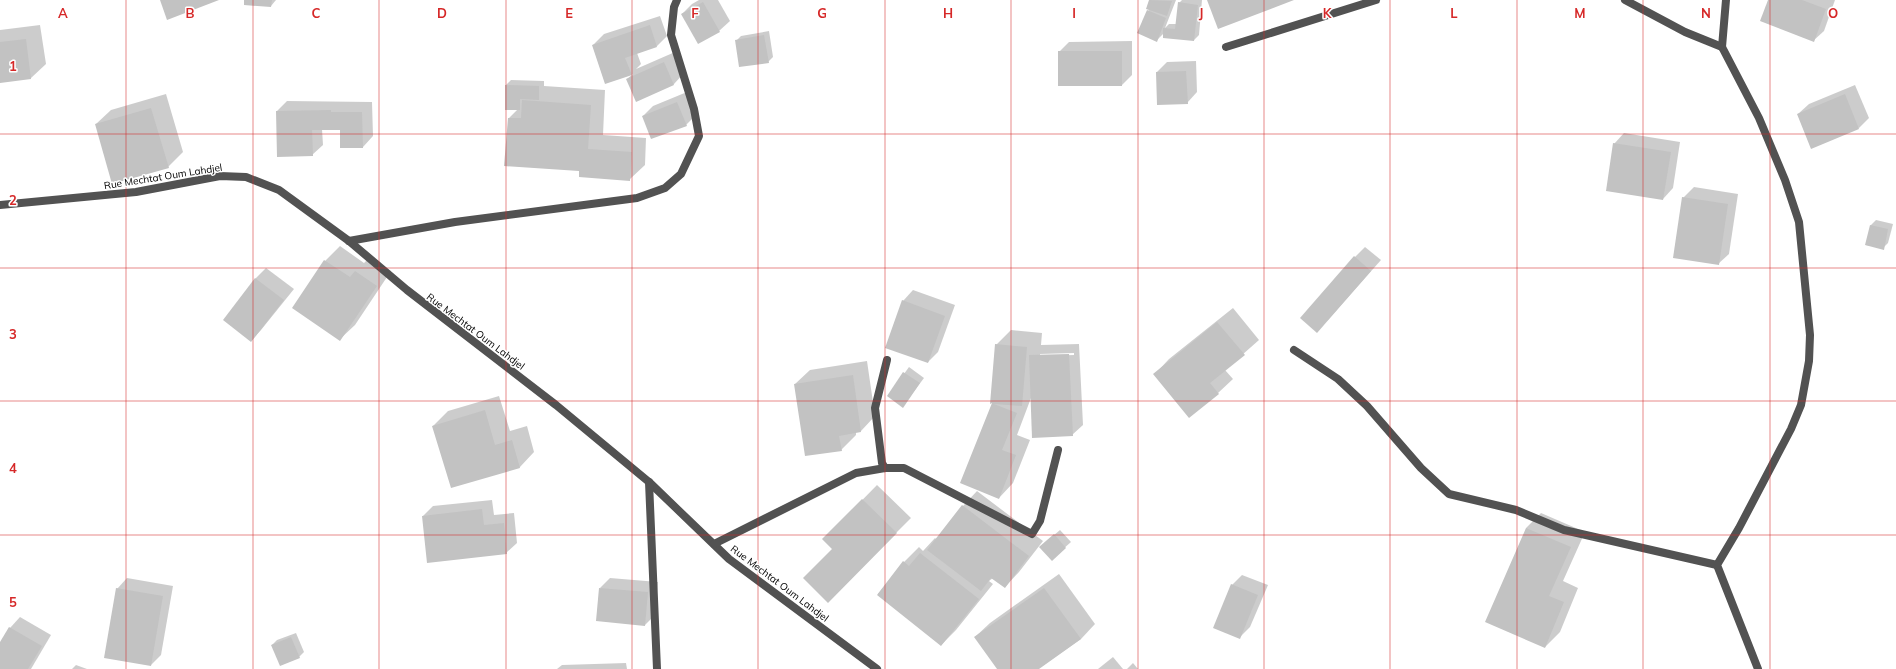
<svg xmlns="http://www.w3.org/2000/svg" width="1896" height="669" font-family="Mulish,sans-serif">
<rect width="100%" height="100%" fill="#fff"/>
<g fill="#0003" fill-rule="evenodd">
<path d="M245,0h31l-5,6z"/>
<path d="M699,0h19l12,21 -11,10 -37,-17 10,-10z"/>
<path d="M1150,0h26l-11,28 4,-4h8l2,-21 3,-3h20l-3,35 -5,5 -30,-7 -7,7 -9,-29 2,-2 -3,-1z"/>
<path d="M1769,0h66l-11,31 -11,10z"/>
<path d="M660,16l7,20 -10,10 -20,7 4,11 -5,5 39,-17 9,21 -10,11 -37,16 -10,-21 6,-5 -27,9 -13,-38 11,-11z"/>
<path d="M40,25l6,39 -15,14 -31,4v-52z"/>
<path d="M769,31l4,26 -5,5 -32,-21 5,-5z"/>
<path d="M1132,41v34l-10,10 -63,-33 10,-10z"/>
<path d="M1196,61l1,31 -10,11 -30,-31 10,-10z"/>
<path d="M511,80l33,1v5l61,4 -2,45 43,3 -1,27 -15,14 -50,-9 -71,-52 9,-9 -12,-24z"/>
<path d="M1855,85l14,33 -10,10 -61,-14 11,-10z"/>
<path d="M687,92l9,23 -10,10 -43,-9 10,-10z"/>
<path d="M166,94l17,58 -15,15 -72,-43 15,-14z"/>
<path d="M287,101l85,1 1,34 -10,11 -22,-18h-19l1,16 -11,10 -35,-44z"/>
<path d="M1624,133l56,9 -7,46 -10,11 -49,-55z"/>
<path d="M1694,187l44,7 -9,60 -11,10 -35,-66z"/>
<path d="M1876,220l17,4 -5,19 -5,5 -17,-3 5,-20z"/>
<path d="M340,246l24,17 6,-6 21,14 -36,54 -15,14 -15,-78z"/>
<path d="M1365,247l16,13 -54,61 28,-64z"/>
<path d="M266,268l28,21 -33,41 -10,11 -27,-21 32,-42z"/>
<path d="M913,290l42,15 -17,47 -10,10 -25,-61z"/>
<path d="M1233,308l26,32 -34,30 8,9 -15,14 -63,-19 14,-15z"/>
<path d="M1011,330l31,3 -1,12 38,-1 4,81 -11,10 -41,-37 -14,37 13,5 -17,43 -14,15 -6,-96 3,-57zM1074,353v2l-34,1v-2z"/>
<path d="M867,361l8,55 -14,15 -5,1v3l-15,15 -46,-66 15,-14z"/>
<path d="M909,367l15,11 -21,28 -15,-10z"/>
<path d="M499,396l11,35 17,-5 7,26 -14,15 -68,20 -19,-61 15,-15z"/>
<path d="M877,485l34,33 -83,83 6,-52 -10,-10z"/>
<path d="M977,491l66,50 -24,31 -14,15 -12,-9 -4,3 4,3 -37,46 -15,15 -63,-51 26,-32 15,-15 4,4 12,-13 2,2 26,-34z"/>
<path d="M492,500l2,15 20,-2 3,30 -11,10 -83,-37 10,-10z"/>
<path d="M1541,513l44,19 -22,49 15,7 -18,44 -15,15 -19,-119z"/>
<path d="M1060,530l11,12 -19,17 -6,-17z"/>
<path d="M1059,574l36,50 -14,15 -43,30h-40l-23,-32 15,-14z"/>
<path d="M1242,575l26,10 -18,42 -10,10 -8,-52z"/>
<path d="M127,578l46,8 -12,69 -10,10 -34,-76z"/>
<path d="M610,578l48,4 -3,33 -10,10 -45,-37z"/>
<path d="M20,617l31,18 -20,34h-31v-25l10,-16z"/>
<path d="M296,633l8,19 -5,5 -27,-12 5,-5z"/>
<path d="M1113,657l10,12h-25z"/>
<path d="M626,663l1,6h-70l5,-4z"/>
<path d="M1133,663l5,6h-11z"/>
<path d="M76,665l11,4h-15z"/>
</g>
<g fill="#c2c2c2">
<path d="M160,0h59l-52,20z"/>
<path d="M244,0h28l-1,7 -27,-2z"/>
<path d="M1149,0l23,1 -5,15 -21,-7z"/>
<path d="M1207,0h87l-76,29z"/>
<path d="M1768,0h34l24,9 -12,33 -54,-21z"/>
<path d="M703,2l17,30 -22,12 -17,-30z"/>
<path d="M1178,2l20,3 -4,36 -31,-3v-10l12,1z"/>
<path d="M1147,10l19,8 -9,24 -20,-9z"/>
<path d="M650,25l7,22 -32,11 7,17 -27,9 -13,-39z"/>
<path d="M764,35l5,28 -30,4 -4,-27z"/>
<path d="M26,39l5,40 -31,4v-41z"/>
<rect x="1058" y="51" width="64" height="35"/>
<path d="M664,62l10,23 -38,17 -10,-23z"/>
<path d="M1186,71l2,33 -31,1 -1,-33z"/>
<path d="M505,85l34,1v14l-19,-1v11h-15z"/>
<path d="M1845,94l14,35 -48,20 -14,-35z"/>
<path d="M522,100l69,5 -3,44 44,3 -2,29 -51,-4v-6l-75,-5 4,-48h13z"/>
<path d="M677,102l10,24 -36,13 -9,-23z"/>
<path d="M151,108l18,60 -57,16 -17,-60z"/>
<path d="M331,110v2h31l1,36h-23v-18h-28l1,26 -36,1 -1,-46z"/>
<path d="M1613,143l58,9 -8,48 -57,-9z"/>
<path d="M1682,197l46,7 -9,61 -46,-7z"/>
<path d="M1870,225l18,4 -4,21 -19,-5z"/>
<path d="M1354,256l17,15 -54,62 -17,-15z"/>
<path d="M324,260l26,17 5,-6 22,15 -37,55 -48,-33z"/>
<path d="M255,278l29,22 -33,42 -28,-22z"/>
<path d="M902,300l43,16 -17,47 -43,-15z"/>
<path d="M1217,322l28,33 -35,28 9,11 -30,24 -36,-44z"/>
<path d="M995,344l32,3 -5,59 -28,-2 23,9 -15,37 14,5 -17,44 -39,-16 32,-80 -2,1z"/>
<path d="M1069,354l4,82 -41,2 -3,-83z"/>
<path d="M903,372l17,11 -17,25 -16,-12z"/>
<path d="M853,375l8,57 -22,4 3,15 -37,5 -11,-72z"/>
<path d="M485,410l10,35 17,-5 8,28 -69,20 -19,-62z"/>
<path d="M862,499l35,34 -69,70 -25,-25 29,-29 -10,-10z"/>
<path d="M962,505l67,51 -24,32 -14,-10 -10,13 -54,-41z"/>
<path d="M482,509l2,16 20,-2 3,31 -80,9 -5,-47z"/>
<path d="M1526,528l45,19 -22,49 15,6 -19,46 -60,-26z"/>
<path d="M1054,534l12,14 -14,13 -13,-14z"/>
<path d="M920,553l59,46 -38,47 -64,-51 26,-34 6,5z"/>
<path d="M1231,584l27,11 -18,44 -27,-11z"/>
<path d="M116,588l47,8 -12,70 -47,-8z"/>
<path d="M599,588l49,4 -3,34 -49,-5z"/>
<path d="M1044,588l37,51 -42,30h-42l-23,-32z"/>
<path d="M9,627l33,19 -14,23h-28v-27z"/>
<path d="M291,637l9,21 -20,8 -9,-21z"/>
</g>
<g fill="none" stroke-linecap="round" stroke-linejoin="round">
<g stroke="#525252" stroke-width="8">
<path d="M1625,0l60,32 37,15"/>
<path d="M1726,0l-4,47 37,71 26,62 14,42 11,113 -1,26 -8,44 -10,24 -52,99 -22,37 41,104"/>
<path d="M1226,47l150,-47"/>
<path d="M0,205l136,-13 84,-16 26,1 33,13 70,51 58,49 149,115 93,77 80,77 148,110"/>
<path d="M349,241l106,-19 182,-24 28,-10 16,-14 18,-38 -5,-27 -23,-74 3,-28 3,-7"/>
<path d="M1294,350l44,29 29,27 54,62 28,26 67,16 48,20 153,35"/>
<path d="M885,468l-3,-5 -7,-55 12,-48"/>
<path d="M649,482l8,187"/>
<path d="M714,544l142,-71 29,-5h19l128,66 8,-13 18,-71"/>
</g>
</g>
<path fill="none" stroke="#d62828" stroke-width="1" stroke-opacity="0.55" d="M126,0v669M253,0v669M379,0v669M506,0v669M632,0v669M758,0v669M885,0v669M1011,0v669M1138,0v669M1264,0v669M1390,0v669M1517,0v669M1643,0v669M1770,0v669M0,134h1896M0,268h1896M0,401h1896M0,535h1896"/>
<g text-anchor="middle" stroke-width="3" stroke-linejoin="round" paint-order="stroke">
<g font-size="10" fill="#000" stroke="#fff">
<text transform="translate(163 176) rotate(-9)" y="4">Rue Mechtat Oum Lahdjel</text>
<text transform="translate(476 331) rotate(37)" y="4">Rue Mechtat Oum Lahdjel</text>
<text transform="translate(780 583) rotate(37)" y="4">Rue Mechtat Oum Lahdjel</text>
</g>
</g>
<g font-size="13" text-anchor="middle" font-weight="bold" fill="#d62828" stroke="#fff" stroke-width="3" stroke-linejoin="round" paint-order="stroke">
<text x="63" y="18">A</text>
<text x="190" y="18">B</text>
<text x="316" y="18">C</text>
<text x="442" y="18">D</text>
<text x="569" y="18">E</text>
<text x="695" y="18">F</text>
<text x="822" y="18">G</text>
<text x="948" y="18">H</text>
<text x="1074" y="18">I</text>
<text x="1201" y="18">J</text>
<text x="1327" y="18">K</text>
<text x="1454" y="18">L</text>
<text x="1580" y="18">M</text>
<text x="1706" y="18">N</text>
<text x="1833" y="18">O</text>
<text x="13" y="71">1</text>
<text x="13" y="205">2</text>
<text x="13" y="339">3</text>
<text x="13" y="473">4</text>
<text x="13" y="607">5</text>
</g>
</svg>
